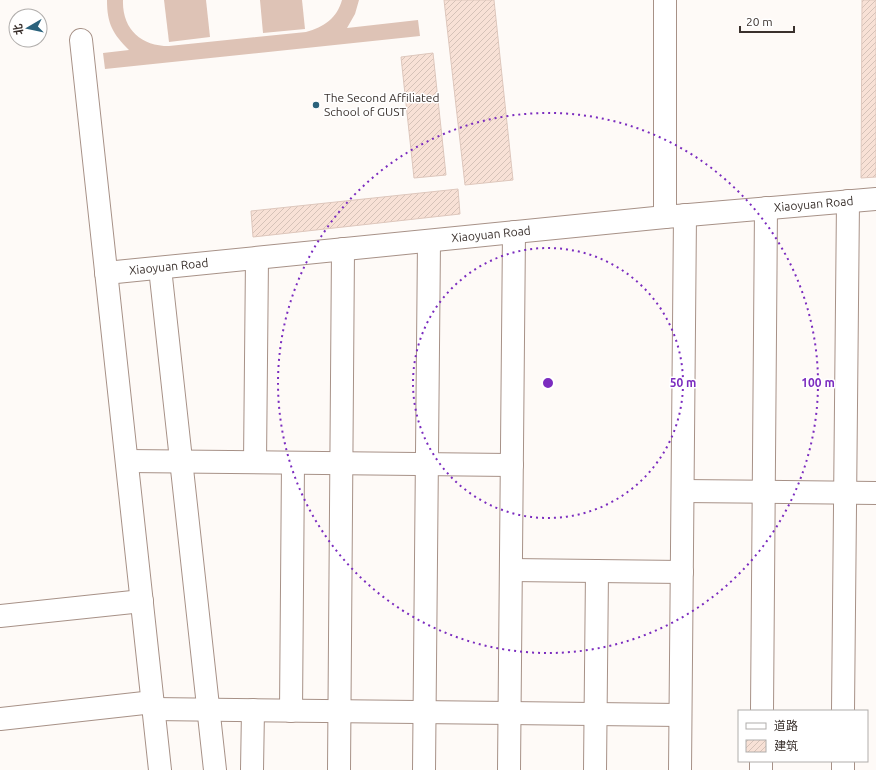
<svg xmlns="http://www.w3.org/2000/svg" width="876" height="770" font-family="Ubuntu,'Noto Sans SC',sans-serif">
<defs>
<pattern id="building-hatch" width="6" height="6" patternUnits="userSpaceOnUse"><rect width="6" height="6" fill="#f8e1d6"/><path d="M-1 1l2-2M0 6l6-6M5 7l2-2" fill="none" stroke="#d5c2b8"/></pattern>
</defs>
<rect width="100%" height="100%" fill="#fefaf7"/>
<g fill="#dec3b6">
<path d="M107,0h16c-1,29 18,46 46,46l137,-14c18,-5 31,-14 36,-32h17l-4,14 -8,14 71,-8 2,16 -315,33 -2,-16 26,-3c-16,-16 -22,-26 -22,-50z"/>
<path d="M164,0h42l4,37 -41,5z"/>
<path d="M260,0h42l3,29 -42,4z"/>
</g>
<g fill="url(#building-hatch)" stroke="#dec7bc">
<path d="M444,0h50l19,180 -48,5z"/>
<path d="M862,0h14v177l-15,1z"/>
<path d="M433,53l13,122 -32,3 -13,-121z"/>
<path d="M458,189l2,25 -207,23 -2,-26z"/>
</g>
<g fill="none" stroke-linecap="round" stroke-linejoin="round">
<g stroke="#a79187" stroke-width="24">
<g id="minor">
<path d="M665,0v217"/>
<path d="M81,40l79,730"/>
<path d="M160,268l55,502"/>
<path id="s1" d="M106,273l559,-56 211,-18"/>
<path d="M127,461l385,4"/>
<path d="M255,462l2,-204"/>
<path d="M683,491l193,2"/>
<path d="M511,570l171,2"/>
<path d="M0,616l142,-15"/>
<path d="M153,709l527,6"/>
<path d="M291,711l2,-248"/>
<path d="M762,711l4,-503"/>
<path d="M843,711l5,-510"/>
<path d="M0,719l153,-17"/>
<path d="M252,770l1,-60"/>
<path d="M339,770l4,-521"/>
<path d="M424,770l5,-529"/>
<path d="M509,770l5,-538"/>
<path d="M595,770l2,-199"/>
<path d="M680,770l5,-555"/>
<path d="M761,770v-9"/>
<path d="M843,770v-9"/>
</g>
</g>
<use href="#minor" stroke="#fff" stroke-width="22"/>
</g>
<g fill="none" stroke="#7b2cbf" stroke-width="2" stroke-dasharray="2 4">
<circle cx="548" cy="383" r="135"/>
<circle cx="548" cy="383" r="270"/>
</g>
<circle fill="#2a627c" stroke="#fff" stroke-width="1.5" cx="316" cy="105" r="4"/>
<g text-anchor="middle" stroke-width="3" stroke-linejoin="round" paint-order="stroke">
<g font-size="12" fill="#3a312d" stroke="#fff" text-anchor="start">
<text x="324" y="102">The Second Affiliated<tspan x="324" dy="14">School of GUST</tspan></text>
</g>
<g font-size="12" fill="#3a312d" stroke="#fff">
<text dy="4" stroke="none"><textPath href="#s1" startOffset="711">Xiaoyuan Road</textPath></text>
<text dy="4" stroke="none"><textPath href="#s1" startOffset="387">Xiaoyuan Road</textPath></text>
<text dy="4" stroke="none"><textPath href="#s1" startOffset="63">Xiaoyuan Road</textPath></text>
</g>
</g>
<circle cx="548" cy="383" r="6" fill="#7b2cbf" stroke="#fff" stroke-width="2"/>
<g font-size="12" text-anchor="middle" font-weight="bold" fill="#7b2cbf" stroke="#fff" stroke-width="3" stroke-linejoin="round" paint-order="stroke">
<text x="683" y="387">50 m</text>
<text x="818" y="387">100 m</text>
</g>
<rect x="738" y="710" width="130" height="52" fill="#ffffff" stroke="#b0adab"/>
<rect x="746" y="723" width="20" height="6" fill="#ffffff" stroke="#b0adab"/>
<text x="774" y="730" font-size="12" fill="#3a312d">道路</text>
<rect x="746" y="740" width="20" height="12" fill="url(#building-hatch)" stroke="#b0adab"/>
<text x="774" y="750" font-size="12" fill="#3a312d">建筑</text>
<g transform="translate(28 28) rotate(261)"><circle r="19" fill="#ffffff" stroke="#b0adab"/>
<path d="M0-3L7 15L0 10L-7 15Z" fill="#2a627c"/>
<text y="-6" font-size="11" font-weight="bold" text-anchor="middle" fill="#3a312d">北</text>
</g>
<path d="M740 26v6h54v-6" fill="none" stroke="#3a312d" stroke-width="2"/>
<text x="746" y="26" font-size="12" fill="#3a312d" stroke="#ffffff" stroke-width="3" paint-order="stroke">20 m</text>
</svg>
